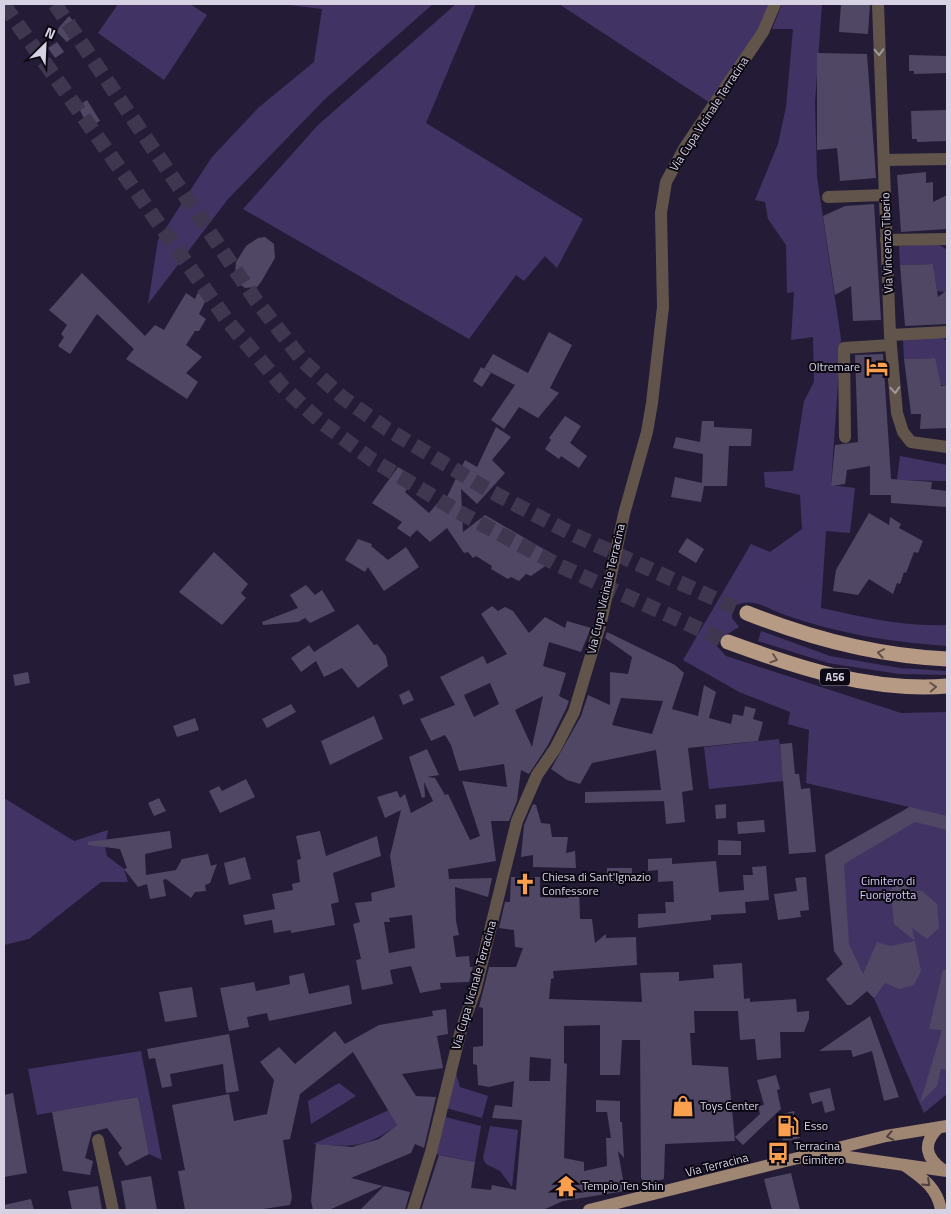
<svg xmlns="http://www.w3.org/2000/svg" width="951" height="1214" font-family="'Titillium Web',sans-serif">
<rect width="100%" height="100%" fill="#241c36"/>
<g fill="#423365">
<path d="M118,4h72l17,11 -43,65 -66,-47z"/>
<path d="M281,4h152l-108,95 -97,100 -80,105 10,-64 54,-83 46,-49 56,-46 8,-53z"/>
<path d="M456,4h20l-50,119 157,96 -26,49 -12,-12 -21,25 -8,-6 -47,64 -226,-130 75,-84z"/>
<path d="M559,4h210l-3,13 -56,86z"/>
<path d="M782,4h40l-7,98 2,75 24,162 -10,146 24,3 -5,45 -24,-2 -5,77c42,9 83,19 126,17v21c-55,-4 -109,-12 -162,-31 -19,-7 -32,-19 -53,-8v11l7,9 -20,12 -3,6 10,11 175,57 46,-1v382l-23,19 -50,-115 -24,-24 -15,-23 -10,-96 84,-48 -103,-24 3,-53 -21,-6 2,-12 -51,-20 -56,-32 68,-116 19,8 32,-23 -2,-34 -35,-8 -1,-15 29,-1 11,-70 10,-19 -1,-45 -22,3 3,-48 -7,1 -1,-48 -18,-26 -3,-17 -10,-2 23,-56 8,-37 7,-78h-21z"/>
<path d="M938,244l9,6v40l-3,2 -7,-1 -4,-27 -33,1 -1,-19z"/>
<path d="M941,337l6,4v44h-7l-6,-27 -30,1 -1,-19z"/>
<path d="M900,456l47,9v26l-1,-10 -49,-1z"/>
<path d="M761,631l69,25 70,12 47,3v4l-48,-1 -71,-11 -70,-22z"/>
<path d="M779,739l5,42 -75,8 -5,-42z"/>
<path d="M4,798l70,43 34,-11 -3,17 2,9 17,13 4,13h-27l-72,57 -25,6z"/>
<path d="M141,1051l21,109 -13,-6 -11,-57 -101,18 -9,-46z"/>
<path d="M455,1070l5,17 28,9 -6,22 -36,-10z"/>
<path d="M339,1083l17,13 -45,28 -3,-23z"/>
<path d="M389,1110l8,15c-32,24 -46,22 -84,19z"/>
<path d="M445,1117l36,9 -6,36 -40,-8z"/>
<path d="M490,1126l28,4 -6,57 -12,-16 -14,-7 -3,-6z"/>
</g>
<g fill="#4f4764" fill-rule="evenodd">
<path d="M841,4h29l-2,30 -29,-2z"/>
<path d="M69,16l11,13 -13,13 -11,-11z"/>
<path d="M57,42l7,10 -9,6 -7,-10z"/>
<path d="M817,53l50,1 9,124 -36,3 -3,-33 -20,2z"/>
<path d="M909,55l38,1v17l-33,1v-3h-5z"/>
<path d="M87,100l13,21 -12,6 -10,-21z"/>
<path d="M947,110v31l-30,1v-3h-5l-1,-28z"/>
<path d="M926,172v11l7,-1v20l14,-7v34l-46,3 -4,-57z"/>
<path d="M874,204l7,116 -28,1 -2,-35 -16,9 -12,-79 22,-10z"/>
<path d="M265,237l9,7 1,14 -14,24 -4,5 -12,1 -7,-5 -3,-8 1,-13 10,-16 12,-8z"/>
<path d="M933,264l5,33 9,-7v34l-42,2 -5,-61z"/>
<path d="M82,273l63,63 10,-11 9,5 22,-37 9,6 3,-7 9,6 -8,16 7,5 -7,12h-4l-9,14 16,12 -16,16 12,9 -11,17 -61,-40 8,-10 -37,-35 -27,40 -12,-8 6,-9 -3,-3 6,-9 -18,-15z"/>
<path d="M549,332l23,13 -22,43 9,5 -21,25 -19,-11 -15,22 -13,-9 24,-35 -31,-16 9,-15 35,19z"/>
<path d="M883,354l8,125 41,3 -1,7 16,2v16l-56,-4v-8h-21v-29l-23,4 -2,14 -14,2 4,-41 23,-3 -3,-87z"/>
<path d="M935,358l6,28 6,-1v43l-27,1 1,-15h-10l-7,-55z"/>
<path d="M481,367l10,6 -9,14 -9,-6z"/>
<path d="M565,416l16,10 -11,17 17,13 -8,12 -18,-12 -2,3 -14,-10 6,-9 -2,-2z"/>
<path d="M702,421h12v6l38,2 -1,17h-22l-2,40h-23l-3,16 -30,-5 4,-20 27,6 1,-29 -30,-6 3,-11 24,5z"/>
<path d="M496,427l15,10 -19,23 13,13 -28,31 -16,-15 2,43 22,-17 69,40 -6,9 -17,12 -5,-2 -7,7 -8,-4 -3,2 -17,-10 1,-3 -16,-10 -3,2 -5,-6 -4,1 -17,-25 -17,14 -13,-12 -7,7 -13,-9 5,-6 -30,-19 26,-36 18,11 -11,14 24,21 12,-14 4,2 20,-41 12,7z"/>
<path d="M869,513l20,12 1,-8 11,7 -2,4 24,13 -5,12 -4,-1 -8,21 -2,-1 -4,12 -3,-1 -4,11 -24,-15 -11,16 -25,-4 3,-21z"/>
<path d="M687,538l17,11 -8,14 -18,-11z"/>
<path d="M358,539l14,5 -1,2 17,14 18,-13 13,20 -35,24 -16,-24 -3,5 -20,-12z"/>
<path d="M214,552l34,32 -7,9 5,5 -24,27 -43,-33z"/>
<path d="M306,585l9,10 7,-5 13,21 -25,12 -5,-5 -7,4 -35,3 -1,-3 36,-14 -8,-13z"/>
<path d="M492,606l6,5 7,-4 8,4 16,22 16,-16 20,11 2,-7 24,7 -10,24 -32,-10 -6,24 23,7 -7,23 10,5 -3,8 -18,36 -19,29 -8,-4 -4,31 -8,20h-18l5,40 -48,8 1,10 43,-1 -4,19 -33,-10 1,34 3,14 -6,1 3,21 13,-1 1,11h3l-4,15 -29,1 1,6 -21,4 -9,-27 -21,4 3,14 -31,6 -6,-30 5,-1 -8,-35 7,-2 -5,-19 17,-2 -1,-8 24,-6 -5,-31 11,-46 -16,8 -8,-21 20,-6 3,7 5,-4 6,19 22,-12 -9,-19 1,15 -3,1 -13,-41 18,-8 12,26 -12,2 8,1 10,17 3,-1 22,46 10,-4 -18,-55 45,6 -3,-23 -45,7 -8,-26 -6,-10 -14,6 -11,-22 35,-14 -15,-28 43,-21 4,8 20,-10 -26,-40zM490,683l9,21 -25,13 -10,-22zM543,696l-11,51 -17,-37zM412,915l3,33 -26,5 -5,-31h6l-1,-4z"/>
<path d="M358,624l16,21 3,-1 9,12 2,10 -30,22 -16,-20 -18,9 -8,-16 -15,11 -10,-14 18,-13 5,7z"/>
<path d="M607,632l68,33 9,8 -12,36 26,7 6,-31 12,7 -7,26 22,6 2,-10 10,2 2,-10 11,3 -3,10 10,3 -5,19 -70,7 5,42 -11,2 3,30 -19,2 -2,-23 -79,2v-11l76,-2 -5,-40 -64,13 -12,21 -13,-4 -16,-11 30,-53 7,-21 22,10v-33l18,2 4,-17 -27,-19zM621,698l42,3 -11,33 -40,-9z"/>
<path d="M28,672l2,11 -15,3 -2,-11z"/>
<path d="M409,690l5,10 -11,5 -4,-10z"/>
<path d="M291,704l5,8 -29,16 -5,-9z"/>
<path d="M374,716l9,23 -53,26 -9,-24z"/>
<path d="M195,718l4,12 -22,7 -4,-11z"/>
<path d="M792,743l3,31h4l2,15 9,-1 6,64 -27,2 -9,-110z"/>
<path d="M246,779l9,18 -35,16 -11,-22 10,-5 3,5z"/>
<path d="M159,798l7,13 -12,5 -6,-13z"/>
<path d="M533,804l3,1 5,18 9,1 2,13h16l-2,16 9,-2 1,17 -43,-1v-12l-12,2 3,-32z"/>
<path d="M726,804v14l-10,1 -1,-14z"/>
<path d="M910,807l37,9v14l-32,-8 -71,42 5,80 14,30 14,-32 13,4 25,-5 -21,-17 -2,-21 -8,-8 19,-16 7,11 12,1 15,13 2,24 -12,11 -15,-11 9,43 -7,14 -15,4 -14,-6 -11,15 -7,-7 -16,14h-4l-21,-26 17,-15 -9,-13 -9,-96z"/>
<path d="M764,820l1,12 -27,2 -1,-12z"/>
<path d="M170,831l2,17 -27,6 1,21 30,-5 6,-11 26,-5 3,12 6,-2 -7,19 -5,2 1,6 -11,1 -4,6 -25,-19 -3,1 3,16 -16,3 -3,-15 -9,3 -14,-18 3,-1 -7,-19 -32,-4v-3z"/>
<path d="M320,831l6,25 51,-20 4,20 -48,17 6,29 -8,2 4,21 -44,8v-3l-17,3 -2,-13 -27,5 -2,-10 32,-6 -3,-15 21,-4 -1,-6 8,-2 -3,-22 4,-1 -5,-23z"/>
<path d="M718,840l23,1v14h-23z"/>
<path d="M245,857l6,22 -22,6 -5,-22z"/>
<path d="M672,858v6l44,-3 3,31 25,-2 -1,-15h10l-1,-8 14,-1 3,34 -24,2 1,11 -35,2v5l-73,8v-14l28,-1 -1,-11h9l-1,-21 -15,1v-12l-10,1v-12z"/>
<rect x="607" y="868" width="25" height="15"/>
<path d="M511,877h29v20l28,1 -1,-11h12l1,32h12l3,24 11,-9v4l30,-1 1,28 -84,6 1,7 -3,1 -2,20 93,3 -2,-29 39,-1v9l35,-3 -1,-13 29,-2 2,36 6,-1v4l46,-3 1,13 12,-1v8l-5,13h-24l1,26 -24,2 -2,-21 -15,1 -2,-29h-44l1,22h-5l2,32 36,2 7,74 -70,3 -1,35 -18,5 -5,-6 -1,-138h-18l-2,35h-20v-50l-36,1v37l3,1 -3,94 20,4v9l23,-5 -1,-28h5l-4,-26h-11v-12l24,1v21h2l2,36 -6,-7 7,40 -62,10 -20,9h-122l18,-55 36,7 -4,26 20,2 1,-5 24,5 6,-70 -30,-2 3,-13 17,2 2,-26 -25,6 -11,-2 -1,-20 -4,-1v-17l10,-1v-38l-4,-1 10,-40h27l7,-19 -8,-1 -1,-17 -15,-2 6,-26h5zM530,1057l21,2 -1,22h-21z"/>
<path d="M806,877l3,33 -9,1 1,6 -23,3 -4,-26 23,-3 1,6 -3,-19z"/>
<path d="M943,970h4v100l-6,-1 -4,17 -17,17 22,-73 -13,-1z"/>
<path d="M304,973l5,21 40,-9 3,19 -83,17 -2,-8 -20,4 2,10 -20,4 -9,-43 34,-6 2,9 34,-7 -1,-8z"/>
<path d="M192,987l5,30 -32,5 -6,-30z"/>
<path d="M446,1009l2,25 -11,2 6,32 -41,6 14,22 20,1 -12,51 -9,-4 -4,9 -60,25 32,8 -54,24h-16l-2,-9 5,-57 36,3 27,-8 18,-14 -44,-73 -53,42 -10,45 -7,1 9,57 -2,8 -33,5h-72l-7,-39 7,-1 -13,-65 57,-11 5,27 33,-7 7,-34 -14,-18 19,-15 16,17 40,-33 10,13 34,-19 54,-9 -1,-5z"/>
<path d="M870,1016l29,81 -15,4 -12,-50 -19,6 -2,-7 -32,1z"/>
<path d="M229,1034l10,57 -13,2 -3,-29 -53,10 2,12 -10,2 -7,-30 -6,1 -2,-10z"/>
<path d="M776,1075l4,14 -3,1 4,19 -38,36 -8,-8 25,-23 -2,-8 6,-1 -7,-25z"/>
<path d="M830,1088l5,22 -10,3 -3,-12 -10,3 -3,-11z"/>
<path d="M13,1093l14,80 -23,4v-82z"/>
<path d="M138,1097l11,57 -23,12 -8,-13 4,-5 -15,-20 -15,4 -7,26 8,3 -3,14 -27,-4 -11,-59z"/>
<path d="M794,1111l6,27 -17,4 -5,-27z"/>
<path d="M791,1173l9,37h-28l-8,-31z"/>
<path d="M151,1176l6,34h-31l-5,-29z"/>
<path d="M98,1186l4,24h-30l-4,-19z"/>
<path d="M384,1186l26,6 -5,18h-45z"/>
<path d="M31,1199l3,11h-30v-5z"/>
</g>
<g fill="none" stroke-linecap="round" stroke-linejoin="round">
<g stroke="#3f3750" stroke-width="15" stroke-dasharray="15 8" stroke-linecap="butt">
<path d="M55,4l200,295 48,62 39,36 45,32 103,62 82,43 175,79"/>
<path d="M4,5l225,318 54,64 38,35 50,37 88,53 101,54 168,76"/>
</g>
<g stroke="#60544b" stroke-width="12">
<path d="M878,4l12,331 7,78 6,19 8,10 36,5"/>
<path d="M884,160l63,-1"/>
<path d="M828,197l57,-2"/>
<path d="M886,240l61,-1"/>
<path d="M890,335l57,-3"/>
<path d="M845,437l-1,-89 47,-3"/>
<path d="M98,1140l15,70"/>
<path d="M413,1210l18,-58 30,-122 14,-39 42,-170 20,-46 18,-26 19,-37 27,-90 23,-108 23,-82 5,-29 11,-96 -2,-94 5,-31 19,-35 78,-115 12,-28"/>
</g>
<g stroke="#9f8673" stroke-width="12">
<path d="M938,1128c-16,16 -12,30 5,42"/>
<path d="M827,1154l120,17"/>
<path d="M904,1165c18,13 33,22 37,45"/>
<path d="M589,1210l297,-74 61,-10"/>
</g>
<g stroke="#b79a83" stroke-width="15">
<path d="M747,613c65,26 130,43 200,46"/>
<path d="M728,642c71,26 143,50 219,44"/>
</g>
</g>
<defs><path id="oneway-chevron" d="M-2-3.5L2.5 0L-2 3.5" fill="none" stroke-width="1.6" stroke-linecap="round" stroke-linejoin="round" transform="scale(1.25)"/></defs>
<g stroke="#a1999f">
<use href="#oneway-chevron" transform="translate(879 52) rotate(88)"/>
<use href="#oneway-chevron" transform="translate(895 390) rotate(86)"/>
</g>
<g stroke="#62524c">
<use href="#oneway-chevron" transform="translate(881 653) rotate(-170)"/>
<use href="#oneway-chevron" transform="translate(774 659) rotate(19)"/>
<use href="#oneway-chevron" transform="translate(933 687) rotate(-3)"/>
</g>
<g stroke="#4e413f">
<use href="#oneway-chevron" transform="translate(890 1136) rotate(169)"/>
<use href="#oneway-chevron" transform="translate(927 1183) rotate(43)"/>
</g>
<defs>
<g id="hotel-bare" transform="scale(1.725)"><path d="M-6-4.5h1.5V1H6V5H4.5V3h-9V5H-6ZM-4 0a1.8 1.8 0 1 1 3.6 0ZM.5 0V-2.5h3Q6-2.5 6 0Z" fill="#f99f4d" stroke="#0c0914" stroke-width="2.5" paint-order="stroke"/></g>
<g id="church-bare" transform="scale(1.725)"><path d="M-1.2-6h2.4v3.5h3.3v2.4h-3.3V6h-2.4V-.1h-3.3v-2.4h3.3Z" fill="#f99f4d" stroke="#0c0914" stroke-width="2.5" paint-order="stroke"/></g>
<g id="shop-bare" transform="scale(1.725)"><path d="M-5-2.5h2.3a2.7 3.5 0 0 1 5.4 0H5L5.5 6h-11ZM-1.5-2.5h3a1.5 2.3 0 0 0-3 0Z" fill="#f99f4d" stroke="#0c0914" stroke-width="2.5" paint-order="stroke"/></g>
<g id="fuel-bare" transform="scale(1.725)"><path d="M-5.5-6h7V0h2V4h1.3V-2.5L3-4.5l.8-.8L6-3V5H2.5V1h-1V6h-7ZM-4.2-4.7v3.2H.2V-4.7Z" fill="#f99f4d" stroke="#0c0914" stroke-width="2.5" paint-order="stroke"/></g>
<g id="bus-bare" transform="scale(1.725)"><path d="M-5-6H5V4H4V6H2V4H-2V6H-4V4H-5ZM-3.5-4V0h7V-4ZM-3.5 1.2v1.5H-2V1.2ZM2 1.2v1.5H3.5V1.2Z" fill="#f99f4d" stroke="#0c0914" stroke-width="2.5" paint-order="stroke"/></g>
<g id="temple-bare" transform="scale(1.725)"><path d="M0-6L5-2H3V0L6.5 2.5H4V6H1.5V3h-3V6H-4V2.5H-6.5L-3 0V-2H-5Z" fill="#f99f4d" stroke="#0c0914" stroke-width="2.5" paint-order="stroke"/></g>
</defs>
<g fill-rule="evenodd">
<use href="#hotel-bare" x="877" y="367"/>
<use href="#church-bare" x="525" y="884"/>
<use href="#shop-bare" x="683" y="1106"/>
<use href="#fuel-bare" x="788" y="1126"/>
<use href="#bus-bare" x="778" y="1153"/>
<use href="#temple-bare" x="566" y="1186"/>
</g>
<g text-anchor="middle" stroke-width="4" stroke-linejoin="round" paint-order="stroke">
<rect fill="#0c0914" stroke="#9996a5" stroke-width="1" x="820" y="668.5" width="30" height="17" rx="4"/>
<g font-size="11" font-weight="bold" fill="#d6d2e3">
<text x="835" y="681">A56</text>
</g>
<g font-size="12" fill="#d6d2e3" stroke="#0c0914">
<text transform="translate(709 114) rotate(-57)" y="4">Via Cupa Vicinale Terracina</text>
<text transform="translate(887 243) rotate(-92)" y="4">Via Vincenzo Tiberio</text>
<text transform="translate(606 589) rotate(-77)" y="4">Via Cupa Vicinale Terracina</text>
<text transform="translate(474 985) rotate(-74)" y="4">Via Cupa Vicinale Terracina</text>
<text transform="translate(717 1165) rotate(-14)" y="4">Via Terracina</text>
</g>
<g font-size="12" fill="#d6d2e3" stroke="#0c0914" text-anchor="start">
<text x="860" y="371" text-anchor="end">Oltremare</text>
<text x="542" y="881">Chiesa di Sant'Ignazio<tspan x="542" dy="14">Confessore</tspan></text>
<text x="700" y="1110">Toys Center</text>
<text x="804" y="1130">Esso</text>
<text x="794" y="1150">Terracina<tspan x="794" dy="14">- Cimitero</tspan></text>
<text x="582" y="1190">Tempio Ten Shin</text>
</g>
<g font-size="12" fill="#d6cbf8" stroke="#0c0914">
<text x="888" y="885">Cimitero di<tspan x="888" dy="14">Fuorigrotta</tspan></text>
</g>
</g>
<rect width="951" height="1214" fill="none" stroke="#d6d2e3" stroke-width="10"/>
<g transform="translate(45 45) rotate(24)" stroke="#0c0914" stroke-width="4" paint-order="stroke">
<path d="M0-4L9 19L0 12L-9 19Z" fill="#d6d2e3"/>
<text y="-8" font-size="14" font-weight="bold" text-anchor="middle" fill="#d6d2e3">N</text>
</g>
</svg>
